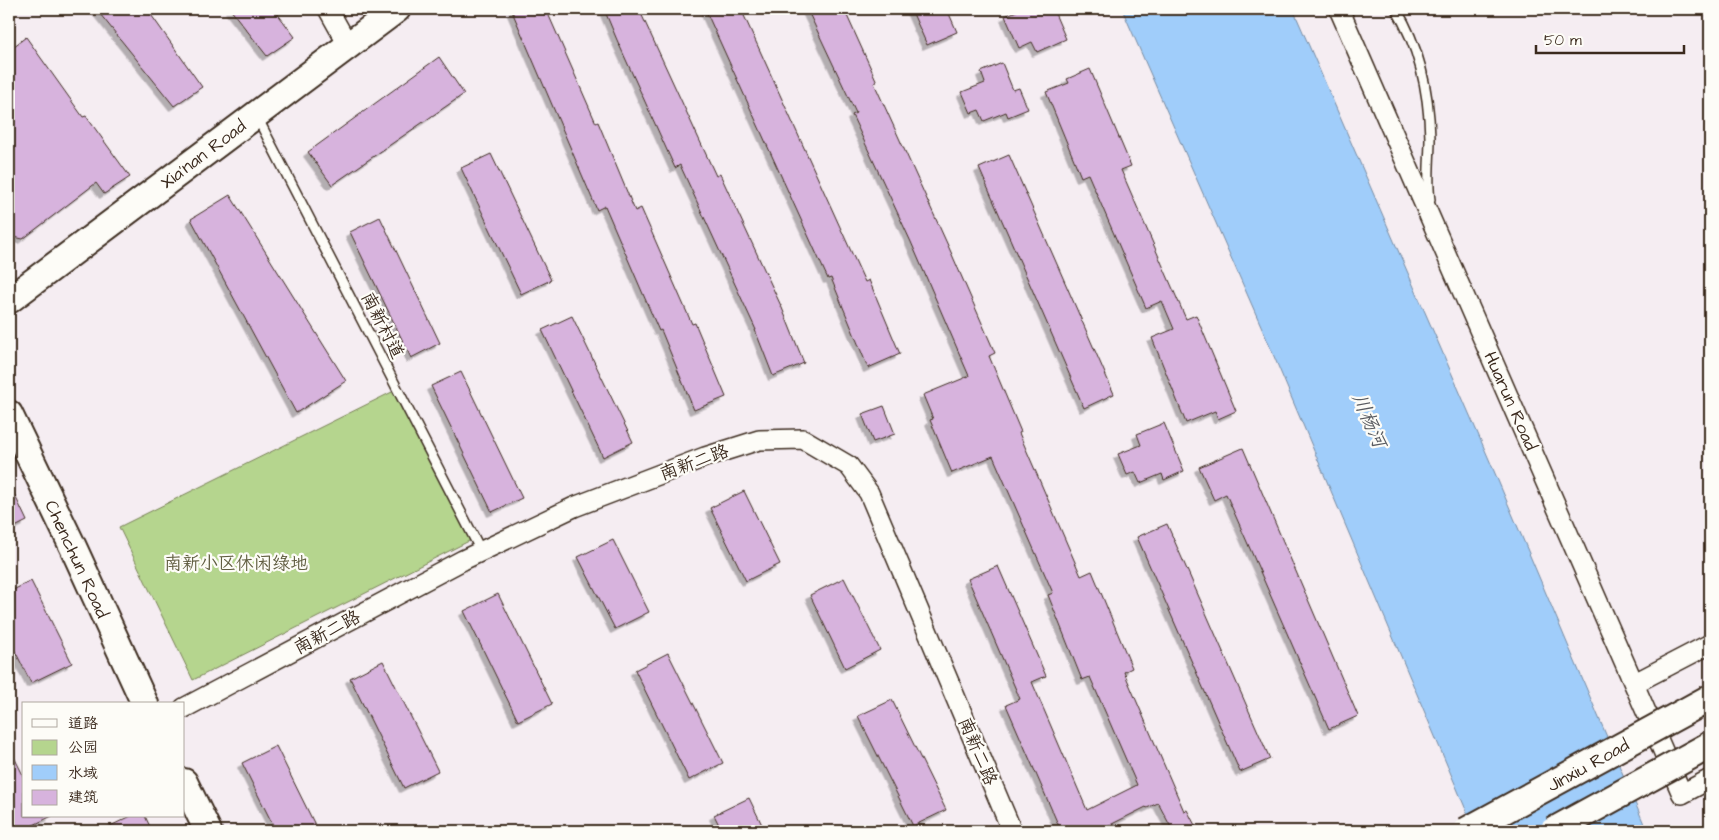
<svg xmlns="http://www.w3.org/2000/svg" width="1719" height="840" font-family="'Architects Daughter','LXGW WenKai TC',sans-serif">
<defs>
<filter id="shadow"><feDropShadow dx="-4.5" dy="4.5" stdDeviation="0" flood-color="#0004"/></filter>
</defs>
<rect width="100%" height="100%" fill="#f5edf2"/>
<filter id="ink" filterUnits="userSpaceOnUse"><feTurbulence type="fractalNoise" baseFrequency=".02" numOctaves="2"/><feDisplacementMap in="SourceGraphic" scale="10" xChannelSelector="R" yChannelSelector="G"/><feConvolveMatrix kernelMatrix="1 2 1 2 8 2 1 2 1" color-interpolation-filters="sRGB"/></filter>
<g filter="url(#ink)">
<path fill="#b5d58e" stroke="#788056" d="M396,390l75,150 -278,140 -74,-153z"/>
<path fill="#a0cdfa" stroke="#788ca2" d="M1122,9h171l195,448 159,374h-172l-213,-503z"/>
<g fill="#d7b3dd" stroke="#3b2a1e" filter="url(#shadow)">
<path d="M96,9h51l55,78 -28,19z"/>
<path d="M230,9h44l21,28 -28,19z"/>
<path d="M511,9h35l50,114 2,-1 37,89 6,-3 51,116 3,-1 31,74 -32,13 -33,-80 -2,1 -54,-125 -8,4z"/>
<path d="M604,9h35l77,167 4,-2 62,134 22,55 -31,13 -18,-46h1l-76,-165 -5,3 -58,-128z"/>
<path d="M705,9h36l124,273 4,-2 31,74 -32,14 -37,-90 -3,1z"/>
<path d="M807,9h37l33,73 -3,1 76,167 45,103 -6,3 32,76 -2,1 62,143 11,-5 40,97 -8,4 60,139 3,-1 11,21h-25l-15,-28 -11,5 -1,-1 -48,24h-37l-55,-126 14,-6 -52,-120 30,-13 48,110 -14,6 55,128 50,-25 -47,-108 -8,3 -34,-85 5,-2 -60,-137 -41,17 -22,-53 3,-1 -10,-24 46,-19 -58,-134 -59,-127 4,-2z"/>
<path d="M911,9h36l10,23 -30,13z"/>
<path d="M1021,9h32l13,30 -29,13 -5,-10 -13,6 -14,-32z"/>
<path d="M26,37l57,80 3,-1 44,61 -26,17 -8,-11 -73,56 -14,-3v-186z"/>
<path d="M439,57l25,37 -132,91 -24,-33z"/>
<path d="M1002,63l11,27 6,-2 9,21 -20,8 -2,-5 -22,9 -5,-11 -8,3 -9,-21 23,-9 -4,-11z"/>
<path d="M1090,69l41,97 -10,4 65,149 10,-4 40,96 -18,8 -3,-8 -29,12 -34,-85 22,-9 -12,-28 -16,7 -58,-134 -7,3 -35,-85 23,-9 -2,-4z"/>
<path d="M491,154l60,126 -30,14 -60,-126z"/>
<path d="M1009,155l105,239 -30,14 -105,-240z"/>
<path d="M230,195l116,186 -50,32 -105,-194z"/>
<path d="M380,217l60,126 -29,15 -61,-126z"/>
<path d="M572,316l61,126 -30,15 -61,-127z"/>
<path d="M461,372l61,126 -30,14 -61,-126z"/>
<path d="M884,406l11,28 -22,8 -11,-28z"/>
<path d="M1164,423l20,48 -20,9 -2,-6 -22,9 -5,-11 -8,3 -9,-21 23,-9 -4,-11z"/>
<path d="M1243,448l115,268 -29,13 -103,-235 -12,6 -15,-33z"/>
<path d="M9,483l18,38 -18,9z"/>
<path d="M744,491l36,73 -34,17 -36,-73z"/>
<path d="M1167,524l103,235 -30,13 -103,-235z"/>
<path d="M613,540l36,72 -34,17 -37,-72z"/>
<path d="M844,578l36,72 -35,18 -35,-73z"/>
<path d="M31,581l41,82 -41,20 -22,-44v-47z"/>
<path d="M498,594l54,110 -34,17 -54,-110z"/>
<path d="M668,653l55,110 -34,17 -54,-110z"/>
<path d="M383,661l55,110 -34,17 -54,-110z"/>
<path d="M892,700l54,110 -33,16 -55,-110z"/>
<path d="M276,746l42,85h-42l-34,-68z"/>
<path d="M9,747l15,30v39h28l-31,15h-12z"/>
<path d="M749,798l16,33h-43l-8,-16z"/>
<path d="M131,816h14l7,15h-52z"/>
</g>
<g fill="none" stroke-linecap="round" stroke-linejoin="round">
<g stroke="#3b2a1e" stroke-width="12">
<g id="lane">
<path d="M1396,9c24,39 33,84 34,129 0,21 -3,42 0,62"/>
<path d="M257,117l224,434"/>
</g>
</g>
<g stroke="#3b2a1e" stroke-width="22">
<g id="street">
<path d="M328,9l20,36"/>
<path d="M1339,9l343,785 28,-15"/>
<path d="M1635,683l75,-39"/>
<path d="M184,708l279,-148 111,-53 131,-50 54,-17 44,-1 46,27 20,27 143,338"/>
</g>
</g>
<g stroke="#3b2a1e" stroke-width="30">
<g id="secondary">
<path d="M9,300l388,-291"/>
<path d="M9,414l64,133 72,157"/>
<path d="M184,782l24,49"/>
</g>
</g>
<use href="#lane" stroke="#fdfcf7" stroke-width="9"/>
<use href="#street" stroke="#fdfcf7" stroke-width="19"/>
<use href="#secondary" stroke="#fdfcf7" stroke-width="26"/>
<g stroke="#3b2a1e" stroke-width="30" stroke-linecap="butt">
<g id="secondary-bridge">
<path d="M1466,831l244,-133"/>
<path d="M1553,831l157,-86"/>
</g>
</g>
<use href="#secondary-bridge" stroke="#fdfcf7" stroke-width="26"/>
</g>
</g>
<g text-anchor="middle" stroke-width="4.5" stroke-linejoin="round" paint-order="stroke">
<g font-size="18" fill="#3b2a1e" stroke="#fdfcf7">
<text transform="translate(203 154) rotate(-37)" y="6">Xia'nan Road</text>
<text transform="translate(383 325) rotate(63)" y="6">南新村道</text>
<text transform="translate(1511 401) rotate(66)" y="6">Huarun Road</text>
<text transform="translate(694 462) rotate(-20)" y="6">南新二路</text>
<text transform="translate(77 559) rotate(65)" y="6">Chenchun Road</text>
<text transform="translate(327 632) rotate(-28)" y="6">南新二路</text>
<text transform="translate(978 751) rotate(67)" y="6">南新二路</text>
<text transform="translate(1588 765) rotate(-29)" y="6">Jinxiu Road</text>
</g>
<g font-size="18" fill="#605d40" stroke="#fdfcf7">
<text x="236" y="569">南新小区休闲绿地</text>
</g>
<g font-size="19" font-style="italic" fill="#595b60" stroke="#fdfcf7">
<text transform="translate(1370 420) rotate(66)" y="7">川杨河</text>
</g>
</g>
<rect width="1719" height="840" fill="none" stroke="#fdfcf7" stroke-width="30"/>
<rect x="15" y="15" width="1689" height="810" fill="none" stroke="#3b2a1e" stroke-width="2" filter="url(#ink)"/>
<rect x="22" y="702" width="162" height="115" fill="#fdfcf7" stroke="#afa8a0"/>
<rect x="32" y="719" width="25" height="8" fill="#fdfcf7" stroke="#afa8a0"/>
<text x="68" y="728" font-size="15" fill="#3b2a1e">道路</text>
<rect x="32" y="740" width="25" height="15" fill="#b5d58e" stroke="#afa8a0"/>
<text x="68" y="752" font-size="15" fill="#3b2a1e">公园</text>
<rect x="32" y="765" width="25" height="15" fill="#a0cdfa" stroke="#afa8a0"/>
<text x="68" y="778" font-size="15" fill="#3b2a1e">水域</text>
<rect x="32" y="790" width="25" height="15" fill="#d7b3dd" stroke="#afa8a0"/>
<text x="68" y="802" font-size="15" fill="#3b2a1e">建筑</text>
<path d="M1536 45v8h148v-8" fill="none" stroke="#3b2a1e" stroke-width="2.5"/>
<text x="1544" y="45" font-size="15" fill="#3b2a1e" stroke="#fdfcf7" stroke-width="4" paint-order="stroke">50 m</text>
</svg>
